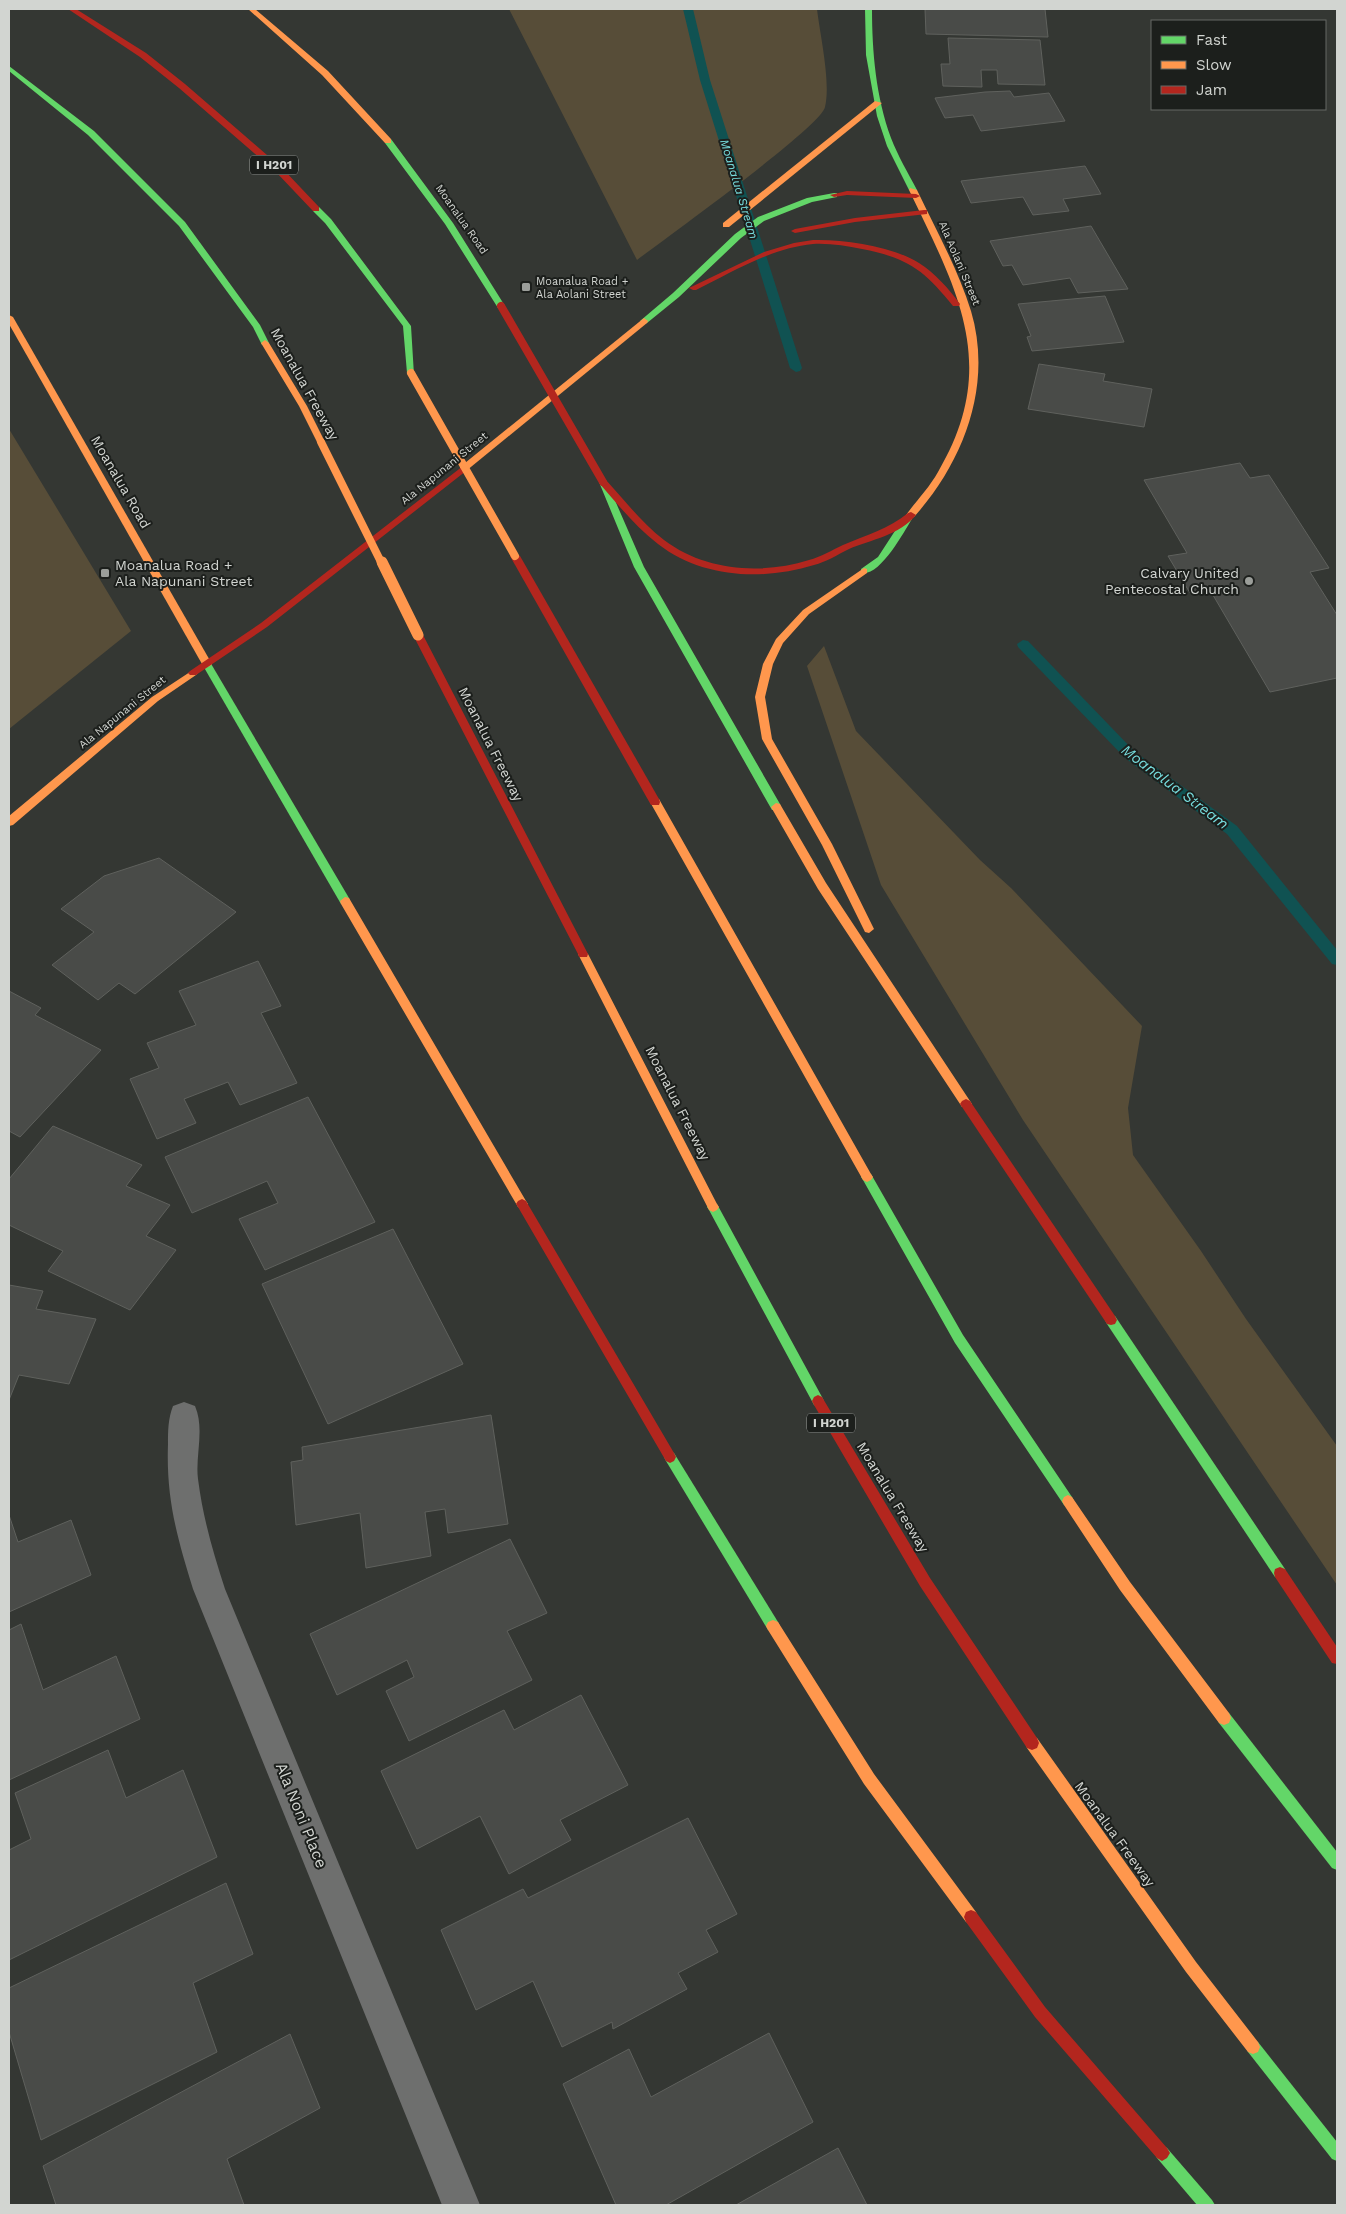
<svg xmlns="http://www.w3.org/2000/svg" width="1346" height="2214" font-family="'Work Sans',sans-serif">
<rect width="100%" height="100%" fill="#343733"/>
<g fill="#574d38">
<path d="M509,9h308c3,26 14,73 8,98 -4,20 -162,133 -188,153z"/>
<path d="M9,429l122,202 -122,98z"/>
<path d="M824,646l32,85 124,129 31,28 131,138 -14,82 5,47 68,96 45,68 91,127v139l-314,-465 -142,-235 -74,-219z"/>
</g>
<g fill="none" stroke-linecap="round" stroke-linejoin="round">
<g fill="#105252" fill-rule="evenodd">
<path d="M683,9h10l17,71 92,288 -2,3 -4,1 -6,-4 -90,-288z"/>
<path d="M1023,640l5,1 107,111 102,74 100,124v15l-5,-1 -105,-130 -102,-76 -107,-111 -1,-3z"/>
</g>
</g>
<g fill="#494b48" stroke="#5f615d">
<path d="M925,9h120l3,28 -122,-3z"/>
<path d="M948,38l92,2 5,45 -47,-1 -1,-14h-16l1,17 -39,-1 -2,-22h9z"/>
<path d="M1010,91l4,6 35,-4 16,28 -84,10 -8,-16 -28,3 -10,-20 50,-6z"/>
<path d="M1085,166l16,28 -38,5 6,12 -36,4 -10,-18 -52,6 -10,-22z"/>
<path d="M1091,226l37,63 -50,4 -8,-15 -47,7 -11,-20 -9,1 -13,-25z"/>
<path d="M1105,296l19,46 -92,9 -5,-14 4,-1 -13,-32z"/>
<path d="M1039,364l66,10 -2,7 49,8 -8,38 -116,-18z"/>
<path d="M1240,463l10,15 19,-3 60,93 -19,4 27,43v63l-67,14 -60,-102 -20,3 -22,-37 19,-3 -43,-73z"/>
<path d="M159,858l77,54 -101,82 -16,-11 -21,17 -46,-35 42,-33 -33,-23 43,-33z"/>
<path d="M258,961l23,45 -20,7 36,70 -57,22 -12,-23 -44,17 12,24 -39,16 -27,-60 29,-11 -12,-25 49,-18 -17,-34z"/>
<path d="M9,991l32,17 -6,7 66,35 -81,87 -11,-6z"/>
<path d="M308,1097l67,125 -110,48 -26,-51 39,-16 -11,-22 -75,32 -27,-56z"/>
<path d="M53,1126l89,39 -16,21 44,19 -24,31 30,14 -46,60 -82,-39 15,-20 -54,-26v-46z"/>
<path d="M393,1229l70,135 -135,60 -66,-140z"/>
<path d="M9,1285l34,6 -7,18 60,10 -27,65 -50,-9 -10,25z"/>
<path d="M491,1415l17,109 -60,9 -3,-24 -20,3 6,44 -65,12 -6,-55 -64,12 -5,-63 12,-2 -1,-13z"/>
<path d="M9,1515l9,27 53,-22 20,55 -82,37z"/>
<path d="M510,1539l37,74 -40,18 25,49 -123,61 -23,-50 28,-14 -7,-17 -70,35 -27,-61z"/>
<path d="M21,1624l22,66 73,-34 24,63 -131,61v-150z"/>
<path d="M581,1695l47,90 -68,35 11,20 -62,34 -29,-58 -63,33 -36,-78 123,-61 10,20z"/>
<path d="M108,1750l18,48 57,-28 34,87 -208,103v-110l22,-11 -16,-46z"/>
<path d="M688,1818l49,96 -31,16 12,22 -40,21 9,16 -74,40 -1,-7 -50,25 -29,-66 -57,29 -35,-80 82,-41 5,9z"/>
<path d="M226,1883l27,71 -60,29 24,69 -176,88 -32,-108v-44z"/>
<path d="M769,2033l44,89 -147,83h-50l-53,-121 66,-35 22,48z"/>
<path d="M290,2034l30,74 -93,51 17,46h-188l-13,-39z"/>
<path d="M838,2148l29,57h-131z"/>
</g>
<g fill="none" stroke-linecap="round" stroke-linejoin="round">
<path fill="#6e6f6e" fill-rule="evenodd" d="M184,1402l11,4c10,23 0,50 3,73 5,39 15,73 27,110l255,616h-38l-249,-616c-16,-52 -27,-90 -25,-145 0,-13 0,-25 5,-38z"/>
<g fill="#63d668" fill-rule="evenodd">
<path d="M865,9h7c0,43 4,88 19,129 7,18 17,35 26,52l-1,2 -7,-2 -22,-44 -10,-30 -11,-61z"/>
<path d="M9,66l85,65 91,91 75,103 9,18 -1,2h-6l-9,-18 -74,-101 -91,-91 -79,-64z"/>
<path d="M385,139h6l62,84 52,83 -1,2h-6l-53,-84 -60,-81z"/>
<path d="M834,193h3v4l-25,5 -48,19 -23,17 -62,59 -32,26 -3,1 -4,-3 33,-28 62,-59 23,-17 49,-19z"/>
<path d="M313,207h6l12,12 80,107 3,49h-6l-1,-2 -4,-47 -78,-103 -12,-12z"/>
<path d="M603,479l4,3 37,85 136,237 1,3 -1,3h-8l-138,-243 -35,-85z"/>
<path d="M907,516l5,3c-9,14 -32,58 -51,54v-4l17,-12 26,-40z"/>
<path d="M207,661l3,1 139,236 1,3 -1,3h-8l-139,-240z"/>
<path d="M867,1172l4,2 92,161 109,162 2,4 -2,4 -4,2 -4,-2 -109,-162 -92,-163 -2,-3 2,-3z"/>
<path d="M713,1202l4,2 105,193 2,4 -2,4 -4,2 -4,-2 -105,-195 -2,-3 2,-3z"/>
<path d="M1111,1315l4,1 170,253 1,4 -1,4 -5,2 -5,-2 -168,-253 -2,-4 2,-4z"/>
<path d="M670,1451l4,2 104,169 2,4 -2,4 -5,2 -5,-2 -102,-169 -2,-4 2,-4z"/>
<path d="M1224,1711l5,2 108,139v18l-5,-2 -113,-145 -2,-5 2,-5z"/>
<path d="M1253,2040l5,2 79,100v19l-5,-2 -84,-107 -2,-5 2,-5z"/>
<path d="M1162,2145l5,3 45,52 3,5h-18l-40,-47 -3,-5 3,-5z"/>
</g>
<g fill="#ff974d" fill-rule="evenodd">
<path d="M248,9h7l73,62 63,68v4h-6l-63,-68z"/>
<path d="M875,101l7,2 -153,124h-6v-4z"/>
<path d="M910,188l7,2c19,40 41,79 54,121 22,74 -7,150 -57,206l-3,1 -5,-3c11,-15 23,-27 32,-43 63,-107 19,-182 -29,-282z"/>
<path d="M9,315l4,2 199,347 -2,2 -3,1 -5,-3 -193,-340z"/>
<path d="M644,318l4,3 -1,2 -181,148h-6v-4z"/>
<path d="M265,340l4,3 38,63 18,36 -1,2 -3,1 -4,-3 -18,-36 -38,-63z"/>
<path d="M864,568l3,1v4l-58,41 -26,29 -10,21 -8,33 7,42 60,105 42,85 -5,4 -4,-1 -43,-87 -60,-106 -7,-42 8,-33 13,-25 27,-29z"/>
<path d="M193,670l3,1 2,2 -2,2 -38,26 -145,124 -4,1v-10l143,-119z"/>
<path d="M655,798l4,1 212,375 2,3 -2,3 -4,2 -4,-2 -213,-378z"/>
<path d="M776,803l4,1 46,79 144,218 2,3 -2,3h-8l-144,-218 -47,-82z"/>
<path d="M345,897l4,1 177,303 2,3 -2,3 -4,2 -4,-2 -177,-303 -1,-3z"/>
<path d="M583,950l5,4 129,250 2,3 -2,3 -4,2 -4,-2 -131,-256z"/>
<path d="M1068,1495l4,2 58,85 99,131 2,5 -2,5 -5,2 -5,-2 -99,-133 -56,-85 -2,-4 2,-4z"/>
<path d="M773,1620l5,2 96,152 102,138 2,5 -2,5 -5,2 -5,-2 -102,-138 -96,-154 -2,-4 2,-4z"/>
<path d="M1032,1736l5,2 159,224 62,80 2,5 -2,5 -5,2 -5,-2 -62,-80 -159,-224 -2,-5 2,-5z"/>
</g>
<g fill="#b3261e" fill-rule="evenodd">
<path d="M68,9h8l70,44 39,31 97,84 37,39v4h-6l-37,-39 -97,-84 -39,-31z"/>
<path d="M847,191l69,3 4,2 -4,2 -69,-3 -13,2 -4,-2z"/>
<path d="M924,210h3v4l-72,8 -60,11 -4,-2 4,-2 60,-11z"/>
<path d="M813,240c31,-1 79,6 106,23 16,10 30,26 41,41l-1,2h-6c-29,-36 -45,-48 -91,-57 -16,-3 -33,-6 -49,-5 -42,4 -80,28 -117,46h-3l-4,-2 75,-36 30,-9z"/>
<path d="M463,466l3,1v4l-199,156 -71,48h-6l-2,-2 2,-2 71,-48z"/>
<path d="M603,479l3,1c19,21 36,43 58,60 41,31 97,35 145,20 12,-3 23,-10 34,-15 23,-10 46,-16 65,-32l3,-1 5,3c-16,20 -46,25 -67,34 -12,6 -23,13 -35,16 -52,16 -112,13 -156,-21 -22,-17 -40,-39 -58,-60l-1,-2z"/>
<path d="M515,553l5,3 139,243 1,3 -1,3h-8l-141,-249z"/>
<path d="M418,632l5,3 165,319 -1,3h-8l-1,-3 -165,-319z"/>
<path d="M966,1099l4,2 145,215 2,4 -2,4 -4,1 -4,-1 -145,-217 -2,-3 2,-3z"/>
<path d="M522,1199l4,2 148,252 2,4 -2,4 -4,2 -4,-2 -148,-254 -2,-3 2,-3z"/>
<path d="M818,1395l4,2 108,181 107,160 2,5 -2,5 -5,2 -5,-2 -107,-162 -106,-181 -2,-4 2,-4z"/>
<path d="M1280,1567l5,2 52,78v17l-5,-1 -57,-86 -1,-4 1,-4z"/>
<path d="M971,1910l5,2 69,95 122,141 3,5 -3,5 -5,3 -5,-3 -122,-141 -69,-95 -2,-5 2,-5z"/>
</g>
<g stroke="#ff974d" stroke-width="8">
<path d="M411,373l104,183"/>
<path d="M321,442l61,122"/>
</g>
<path stroke="#ff974d" stroke-width="11" d="M382,562l36,73"/>
<path stroke="#b3261e" stroke-width="8" d="M501,306l102,176"/>
</g>
<g fill="#9b9e9a" stroke="#1c1f1c" stroke-width="2">
<rect x="521" y="282" width="10" height="10" rx="2.5"/>
<rect x="100" y="568" width="10" height="10" rx="2.5"/>
<circle cx="1249" cy="581" r="5"/>
</g>
<g text-anchor="middle" stroke-width="4" stroke-linejoin="round" paint-order="stroke">
<g font-size="11" fill="#d2d5d1" stroke="#1c1f1c">
<text transform="translate(462 219) rotate(55)" y="4">Moanalua Road</text>
<text transform="translate(960 263) rotate(67)" y="4">Ala Aolani Street</text>
<text transform="translate(444 468) rotate(-39)" y="4">Ala Napunani Street</text>
<text transform="translate(122 712) rotate(-39)" y="4">Ala Napunani Street</text>
</g>
<g font-size="11" fill="#d2d5d1" stroke="#1c1f1c" text-anchor="start">
<text x="536" y="285">Moanalua Road +<tspan x="536" dy="13">Ala Aolani Street</tspan></text>
</g>
<g fill="#1c1f1c" stroke="#9b9e9b" stroke-width="1">
<rect x="250" y="155.5" width="48" height="19" rx="4"/>
<rect x="807" y="1413.5" width="48" height="19" rx="4"/>
</g>
<g font-size="12" font-weight="bold" fill="#d2d5d1">
<text x="274" y="169">I H201</text>
<text x="831" y="1427">I H201</text>
</g>
<g font-size="12" font-style="italic" fill="#77ddde" stroke="#1c1f1c">
<text transform="translate(739 189) rotate(73)" y="4">Moanalua Stream</text>
</g>
<g font-size="14" fill="#d2d5d1" stroke="#1c1f1c">
<text transform="translate(305 384) rotate(61)" y="5">Moanalua Freeway</text>
<text transform="translate(121 482) rotate(60)" y="5">Moanalua Road</text>
<text transform="translate(491 744) rotate(63)" y="5">Moanalua Freeway</text>
<text transform="translate(678 1103) rotate(63)" y="5">Moanalua Freeway</text>
<text transform="translate(893 1497) rotate(59)" y="5">Moanalua Freeway</text>
<text transform="translate(1115 1834) rotate(54)" y="5">Moanalua Freeway</text>
</g>
<g font-size="14" fill="#d2d5d1" stroke="#1c1f1c" text-anchor="start">
<text x="115" y="570">Moanalua Road +<tspan x="115" dy="16">Ala Napunani Street</tspan></text>
<text x="1239" y="578" text-anchor="end">Calvary United<tspan x="1239" dy="16">Pentecostal Church</tspan></text>
</g>
<g font-size="15" font-style="italic" fill="#77ddde" stroke="#1c1f1c">
<text transform="translate(1175 787) rotate(37)" y="5">Moanalua Stream</text>
</g>
<g font-size="16" fill="#d2d5d1" stroke="#1c1f1c">
<text transform="translate(302 1815) rotate(68)" y="6">Ala Noni Place</text>
</g>
</g>
<rect width="1346" height="2214" fill="none" stroke="#d2d5d1" stroke-width="20"/>
<rect x="1151" y="20" width="175" height="90" fill="#1c1f1c" stroke="#656864"/>
<rect x="1161" y="36" width="25" height="8" fill="#63d668" stroke="#656864"/>
<text x="1196" y="45" font-size="15" fill="#d2d5d1">Fast</text>
<rect x="1161" y="61" width="25" height="8" fill="#ff974d" stroke="#656864"/>
<text x="1196" y="70" font-size="15" fill="#d2d5d1">Slow</text>
<rect x="1161" y="86" width="25" height="8" fill="#b3261e" stroke="#656864"/>
<text x="1196" y="95" font-size="15" fill="#d2d5d1">Jam</text>
</svg>
